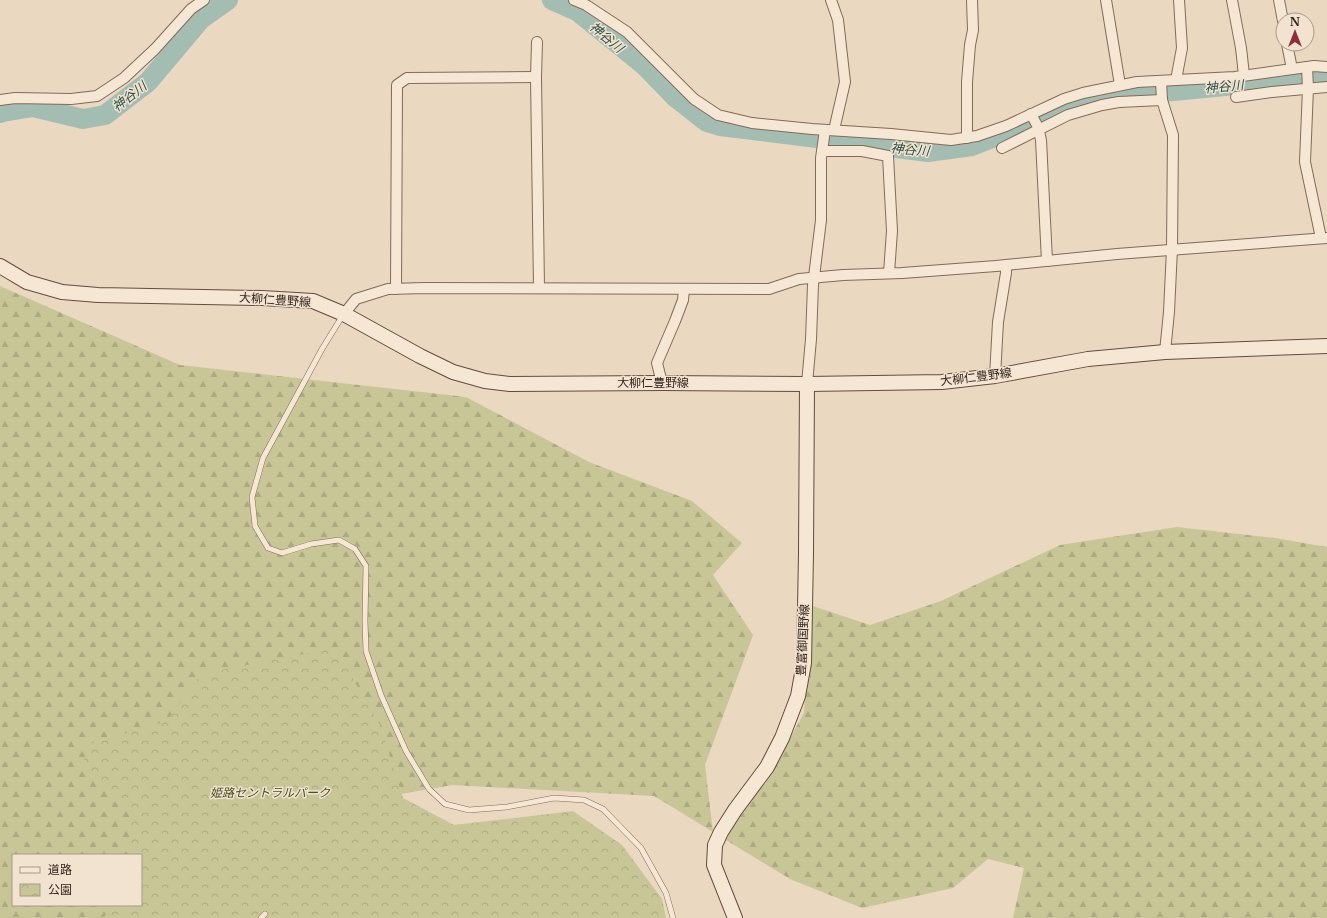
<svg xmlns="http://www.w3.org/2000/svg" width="1327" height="918" font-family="'Libre Baskerville','Noto Sans JP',serif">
<defs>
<pattern id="forest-firs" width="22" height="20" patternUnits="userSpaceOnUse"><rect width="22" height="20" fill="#c8c696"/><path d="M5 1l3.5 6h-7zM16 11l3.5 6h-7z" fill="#acaa81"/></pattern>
<pattern id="park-crowns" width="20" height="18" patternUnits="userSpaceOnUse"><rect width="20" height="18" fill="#c8c696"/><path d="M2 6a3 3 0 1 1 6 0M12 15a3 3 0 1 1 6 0" fill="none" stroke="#acaa81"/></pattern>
</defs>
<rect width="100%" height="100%" fill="#ead8c1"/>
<g fill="url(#forest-firs)" fill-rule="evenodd">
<path d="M0,286l180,79 286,32 123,65 103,39 50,42 -29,32 40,60 -48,130 8,67 -59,-36 -202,-11 -114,20 -132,113h-206zM13,855h128v50h-128z"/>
<path d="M1177,527l98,11 52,9v371h-314l11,-50 -36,-9 -35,29 -91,20 -72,-29 -69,-42 45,-55 38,-69 6,-108 60,20 71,-24 119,-56z"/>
</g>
<path fill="url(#park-crowns)" d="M335,648l45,77 23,73 51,27 119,-14 49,34 40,54 4,19h-562l6,-13h31v-50h-10l-1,-51 -49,-36 8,-24 78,-23 34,-47z"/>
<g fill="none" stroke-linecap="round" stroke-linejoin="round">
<g stroke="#a4bdb2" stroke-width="20">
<path d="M552,0l25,11 68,55 30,31 32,25 13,4 208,26 44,-6 91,-36 22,-8 68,-9 174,-17"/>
<path d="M0,113l3,-1 30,-5 50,12 22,-4 43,-33 53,-63 27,-19"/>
</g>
<g stroke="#836a5a" stroke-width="6">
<g id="lane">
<path d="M343,315l-21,34 -59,109 -11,39 3,29 13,22 14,5 29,-9 28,-4 16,9 11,17 -1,55 1,30 15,44 25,56 23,38 16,15 24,6 38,-3 47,-9 30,2 19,9 38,39 25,45 7,25"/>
<path d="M261,918l4,-4"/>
</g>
</g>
<g stroke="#836a5a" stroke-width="12">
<g id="street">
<path d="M574,0l12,5 41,27 67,67 24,16 34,8 60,6 79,5 60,6 26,-4 29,-10 58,-27 19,-6 54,-11 98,-5 79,-11 13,1"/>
<path d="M831,0l7,20 7,62 -11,48"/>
<path d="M1106,0l14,85"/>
<path d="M1232,0l9,48 3,27"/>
<path d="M1279,0l4,21"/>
<path d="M537,42l-1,35 3,211"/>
<path d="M1287,44l5,25"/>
<path d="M1307,67l1,21 -3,74 16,76"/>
<path d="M1176,80l6,-32 -3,-48"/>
<path d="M1161,81l1,19 11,35 -1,114 -3,63 -4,40"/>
<path d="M1236,97l36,-5 55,-5"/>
<path d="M0,100l15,-2 56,1 26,-3 27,-18 31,-29 36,-40 13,-9"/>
<path d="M1031,114l7,13 3,13 6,121"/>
<path d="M967,138v-56l3,-37 3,-15 -1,-30"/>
<path d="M1002,148l66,-33 34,-10 17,-3 43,-2"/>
<path d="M823,151h39l26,5 4,75 -3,42"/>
<path d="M396,289l1,-204 10,-7 129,-1"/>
<path d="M344,314l12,-15 32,-10 37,-1 344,1 30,-10 44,-4 59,-2 94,-7 121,-12 210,-16"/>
<path d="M995,376l3,-54 8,-49v-8"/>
<path d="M662,383l-5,-20 18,-42 8,-21 1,-11"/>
<path d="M807,384l4,-45 2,-54 8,-65v-62l4,-28"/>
</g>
</g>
<g stroke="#644b3d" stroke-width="16">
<g id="secondary">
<path d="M0,266l27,16 35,10 36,3 164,3 51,3 31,13 76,42 33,16 32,9 25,3 152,-1 145,1 135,-2 53,-6 93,-17 77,-7 162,-6"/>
<path d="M735,918l-21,-53 1,-20 6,-13 14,-22 32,-43 15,-29 16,-42 6,-33 2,-110 1,-169"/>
</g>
</g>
<use href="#lane" stroke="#f6e7d4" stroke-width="5"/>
<use href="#street" stroke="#f6e7d4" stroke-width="10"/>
<use href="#secondary" stroke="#f6e7d4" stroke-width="14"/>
</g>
<g text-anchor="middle" stroke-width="3" stroke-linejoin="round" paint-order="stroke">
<g font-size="12" fill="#33251d" stroke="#f2e3d0">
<text transform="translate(275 300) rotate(4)" y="4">大柳仁豊野線</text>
<text transform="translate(976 377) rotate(-7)" y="4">大柳仁豊野線</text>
<text x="653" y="387">大柳仁豊野線</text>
<text transform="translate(803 640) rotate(-87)" y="4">豊富御国野線</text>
</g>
<g font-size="12" font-style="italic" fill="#4a4e25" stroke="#f2e3d0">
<text x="270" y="797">姫路セントラルパーク</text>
</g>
<g font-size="13" font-style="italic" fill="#2d524a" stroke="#f2e3d0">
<text transform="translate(607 37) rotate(40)" y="5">神谷川</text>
<text transform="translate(1224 86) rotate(-5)" y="5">神谷川</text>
<text transform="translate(129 96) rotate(-38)" y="5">神谷川</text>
<text transform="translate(910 149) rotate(5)" y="5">神谷川</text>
</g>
</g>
<rect x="12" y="854" width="130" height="52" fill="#f2e3d0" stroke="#a69788"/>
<rect x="20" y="867" width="20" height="6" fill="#f6e7d4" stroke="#a69788"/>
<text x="48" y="874" font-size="12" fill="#33251d">道路</text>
<rect x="20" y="884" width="20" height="12" fill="url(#park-crowns)" stroke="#a69788"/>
<text x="48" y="894" font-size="12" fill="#33251d">公園</text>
<g transform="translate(1295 32)"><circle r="19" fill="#f2e3d0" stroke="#a69788"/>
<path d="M0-3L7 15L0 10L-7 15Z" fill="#8e2e3d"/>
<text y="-6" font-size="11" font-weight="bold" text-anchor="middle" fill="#33251d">N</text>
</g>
</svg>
